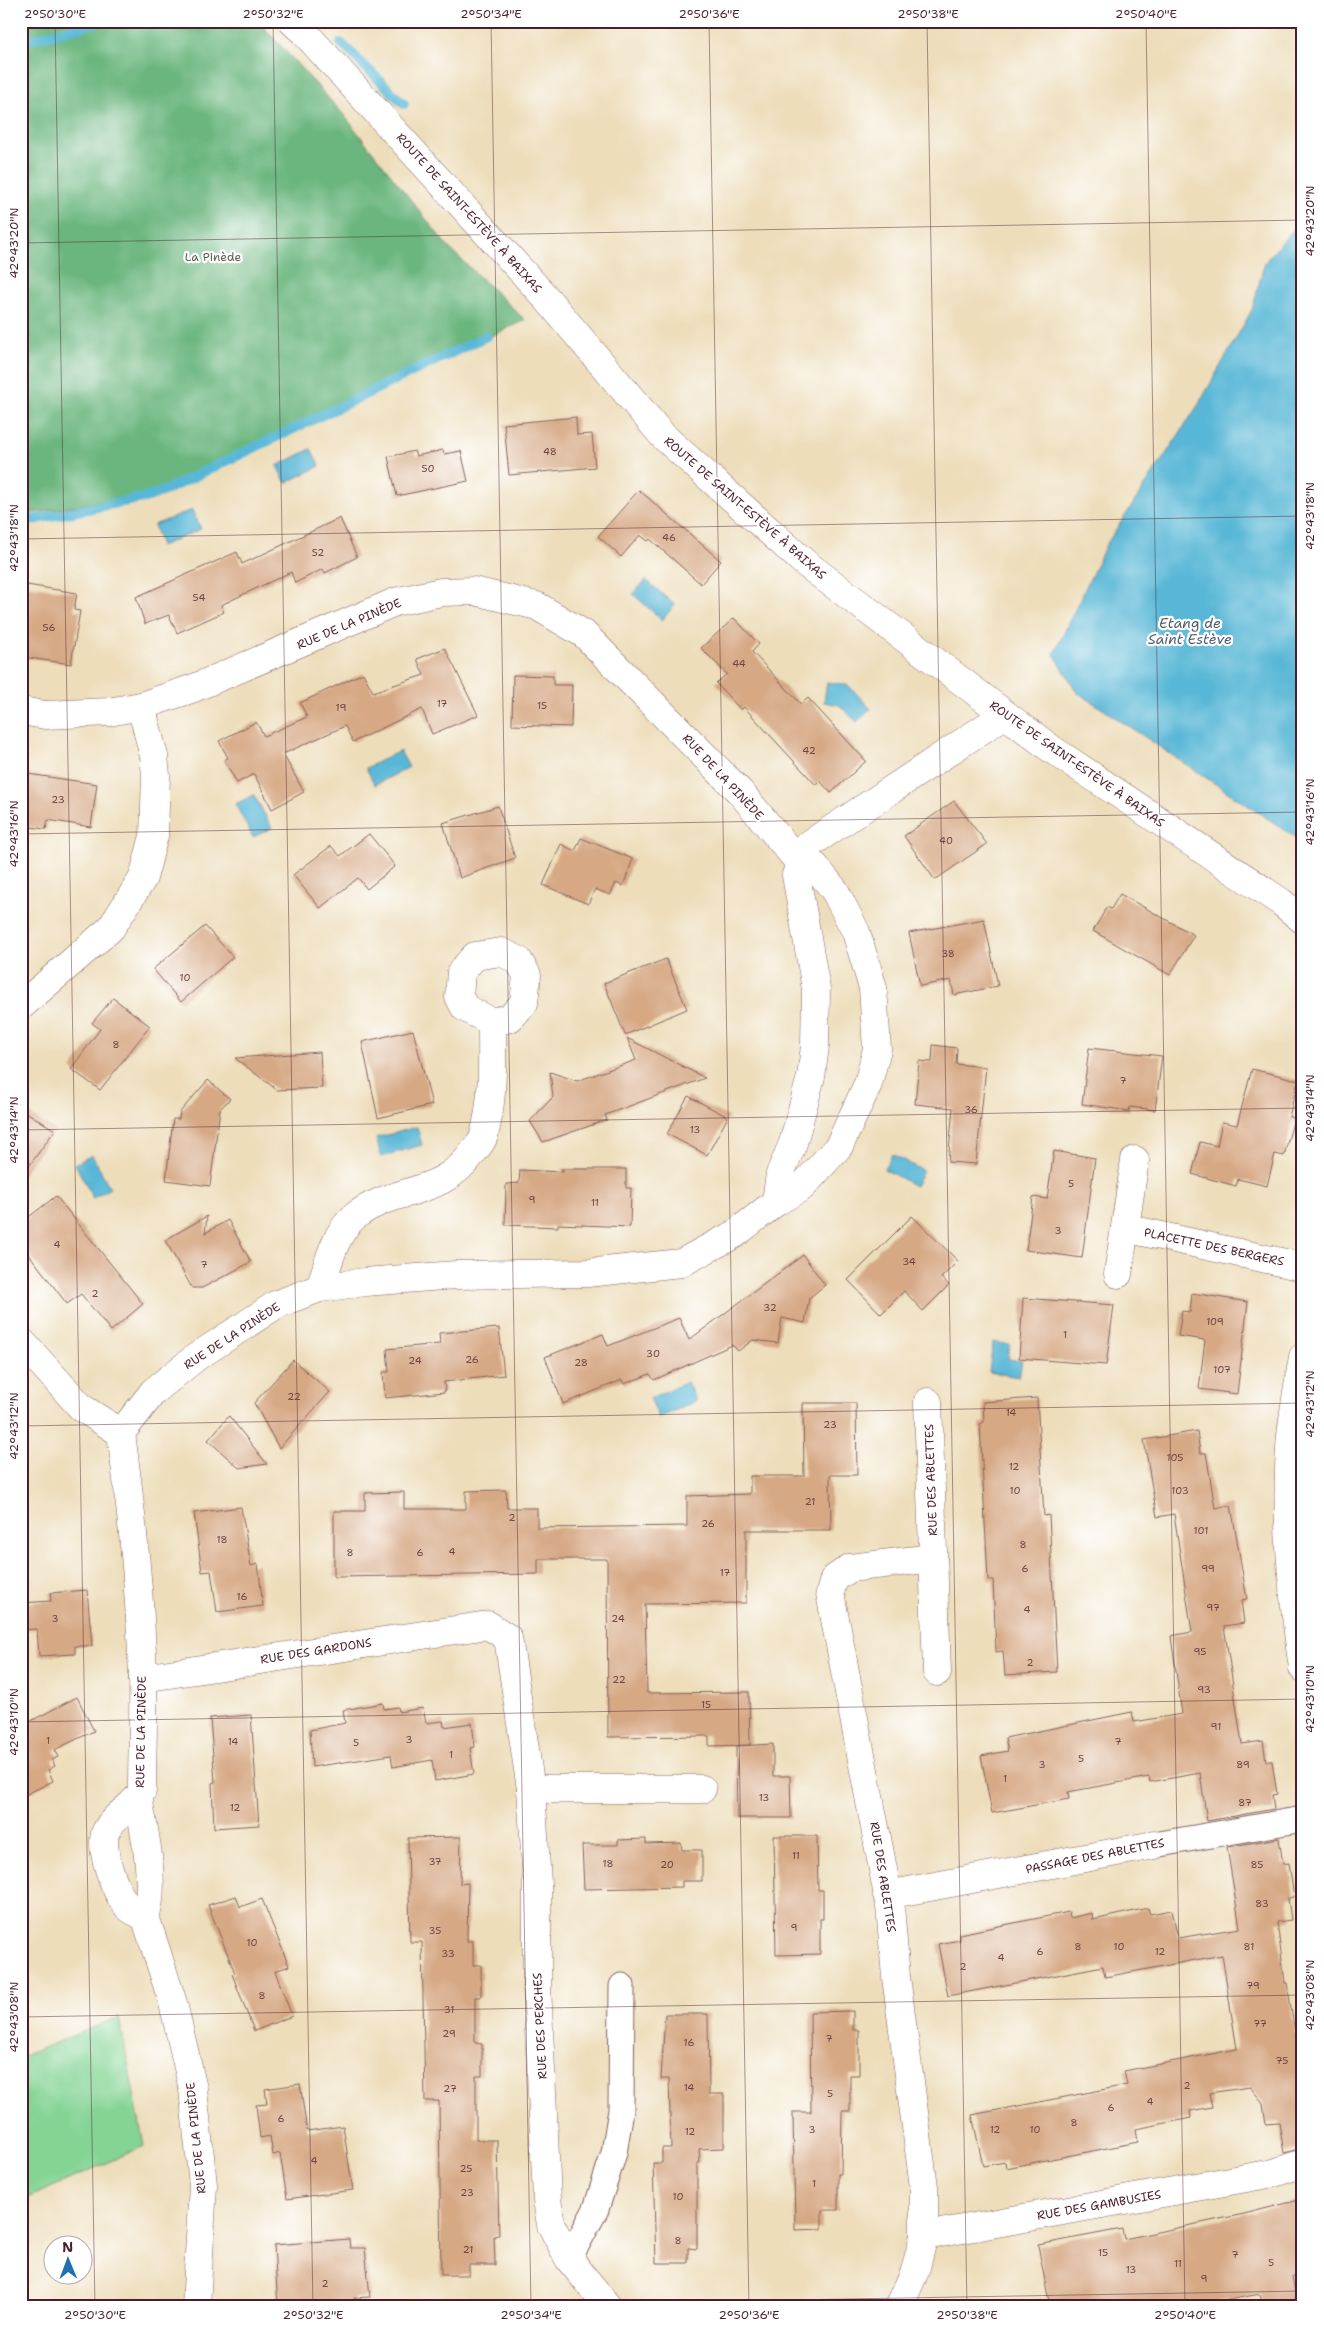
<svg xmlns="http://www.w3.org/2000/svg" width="1324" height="2328" font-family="'Shantell Sans',sans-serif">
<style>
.green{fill:#84d494;stroke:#677a60}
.forest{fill:#6bb67e;stroke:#5a6a54}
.water{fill:#58b7d6;stroke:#516b80}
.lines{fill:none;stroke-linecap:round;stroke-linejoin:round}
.stream{stroke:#58b7d6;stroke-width:10}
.building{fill:#d6a884}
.pedestrian-casing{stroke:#83625d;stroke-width:27}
.minor-casing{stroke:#83625d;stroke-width:29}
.tertiary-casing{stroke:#83625d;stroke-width:29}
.pedestrian{stroke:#fff;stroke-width:25}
.minor{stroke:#fff;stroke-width:28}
.tertiary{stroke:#fff;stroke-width:28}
.ticks{fill:none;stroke:#4a1f2b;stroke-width:1;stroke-opacity:0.45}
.labels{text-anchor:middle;stroke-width:4.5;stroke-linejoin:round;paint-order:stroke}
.number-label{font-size:10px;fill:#6d4141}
.street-label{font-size:12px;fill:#4a1f2b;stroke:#fff}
.park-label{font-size:12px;fill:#5e5e50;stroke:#fff}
.water-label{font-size:14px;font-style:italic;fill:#505c6f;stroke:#fff}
.neatline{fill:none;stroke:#4a1f2b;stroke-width:2}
.ticks-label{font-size:12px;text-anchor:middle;fill:#4a1f2b}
</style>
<rect width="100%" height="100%" fill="#fff"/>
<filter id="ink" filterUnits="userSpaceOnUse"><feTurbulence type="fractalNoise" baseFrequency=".02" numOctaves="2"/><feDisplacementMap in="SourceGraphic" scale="10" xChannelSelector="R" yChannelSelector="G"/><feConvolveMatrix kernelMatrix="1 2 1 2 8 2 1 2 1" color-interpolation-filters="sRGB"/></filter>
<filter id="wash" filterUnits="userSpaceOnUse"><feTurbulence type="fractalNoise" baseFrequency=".0096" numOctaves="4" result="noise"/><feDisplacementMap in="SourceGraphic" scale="20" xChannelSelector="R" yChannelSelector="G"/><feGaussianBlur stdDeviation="1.12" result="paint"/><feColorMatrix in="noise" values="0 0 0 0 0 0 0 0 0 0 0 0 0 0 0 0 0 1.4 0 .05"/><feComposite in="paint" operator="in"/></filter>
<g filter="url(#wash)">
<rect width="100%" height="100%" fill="#edddba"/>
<path class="green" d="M119,2017L144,2146L21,2201V2057Z"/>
<path class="forest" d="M21,21H258L343,114L448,247L525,320L164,491L21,515Z"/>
<g class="water">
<path d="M1303,218V842L1077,692L1054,654L1106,545L1199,404L1252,310L1265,262Z"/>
<path d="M311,449L320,466L286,483L277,466Z"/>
<path d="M192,510L201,529L161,546L154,525Z"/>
<path d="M646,580L675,605L662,620L633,594Z"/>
<path d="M827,682L848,685L871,709L857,722L839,705L824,702Z"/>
<path d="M400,751L409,767L375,785L366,768Z"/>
<path d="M254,795L272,828L253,837L235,804Z"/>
<path d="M417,1127L422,1145L381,1157L376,1138Z"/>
<path d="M892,1154L923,1171L915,1186L884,1169Z"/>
<path d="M92,1155L110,1188L93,1198L75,1164Z"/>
<path d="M993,1342L1010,1345L1008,1359L1022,1361L1019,1377L989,1372Z"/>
<path d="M687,1382L696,1401L659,1418L650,1398Z"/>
</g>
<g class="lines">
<g class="stream">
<path d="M21,42L103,21"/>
<path d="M341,43L404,104"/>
<path d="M21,522L148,497L164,491L487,336"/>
</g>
</g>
<g id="blocks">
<g class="building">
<path d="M576,417L577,435L592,434L595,467L509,475L504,424Z"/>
<path d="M443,450L444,454L461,451L468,481L397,496L388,457L414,451L416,456Z"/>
<path d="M639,490L721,561L701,584L650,539L648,541L640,535L621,557L598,536Z"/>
<path d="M340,518L357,557L325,573L323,569L295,583L291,572L221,605L224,612L177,633L169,615L145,624L136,597L237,552L242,564Z"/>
<path d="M27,585L77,593L74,610L80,611L71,664L21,657V618Z"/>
<path d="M734,618L759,644L752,652L801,704L808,698L866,761L831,793L820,781L816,785L744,707L741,710L716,683L727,674L701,648Z"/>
<path d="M445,648L478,715L432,734L422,709L353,742L345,726L283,754L304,792L272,809L254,774L237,783L224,760L228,758L219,741L256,722L264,736L307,717L300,703L363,673L373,692L424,675L417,659Z"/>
<path d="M513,675L553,676V685H572L571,727L512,725Z"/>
<path d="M21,773L97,784L91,827L48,820L46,829L21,826Z"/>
<path d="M954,801L987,844L935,880L904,836Z"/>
<path d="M498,806L515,858L460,878L443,823Z"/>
<path d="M369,834L395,866L367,889L358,878L320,908L293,875L331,846L340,856Z"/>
<path d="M581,838L633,859L623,886L616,883L610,895L595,889L588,904L543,885L561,844L575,851Z"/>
<path d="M1120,894L1194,935L1170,975L1093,931L1107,907L1111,909Z"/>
<path d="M984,919L998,986L954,995L951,980L920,986L909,933Z"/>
<path d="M205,926L233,957L181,1002L153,969Z"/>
<path d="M666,959L687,1009L625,1035L604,983Z"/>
<path d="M113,998L150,1026L100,1090L71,1069L100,1029L92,1023Z"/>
<path d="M413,1030L432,1105L378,1118L362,1042Z"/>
<path d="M627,1038L705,1078L605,1115L607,1120L543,1142L530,1121L553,1097L550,1072L577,1081L636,1060Z"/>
<path d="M933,1045L957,1048L956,1064L986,1067L976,1164L948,1162L953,1108L915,1104L919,1061L932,1062Z"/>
<path d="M1089,1048L1162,1056L1155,1110L1130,1107L1129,1111L1082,1104Z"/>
<path d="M320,1052L322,1088L277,1090L235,1058Z"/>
<path d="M1252,1069L1298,1080L1289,1117L1294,1118L1284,1156L1275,1154L1267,1186L1238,1179L1236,1186L1192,1174L1200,1142L1217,1146L1222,1122L1237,1125Z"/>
<path d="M208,1080L230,1099L220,1109L210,1186L166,1180L173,1119H179L180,1112Z"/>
<path d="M688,1096L728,1117L707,1155L667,1134Z"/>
<path d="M21,1109L55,1130L21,1177Z"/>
<path d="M1054,1151L1095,1158L1082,1258L1026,1250L1033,1197L1047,1199Z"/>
<path d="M561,1169H626V1188H631L630,1227L558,1224V1227L505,1225L506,1184L519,1183L520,1170L563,1172Z"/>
<path d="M56,1196L143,1304L111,1331L81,1294L67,1304L21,1244V1223Z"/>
<path d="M207,1216L205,1233L228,1220L251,1262L202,1288H192L165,1240Z"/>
<path d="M912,1216L958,1261L941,1278L949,1285L923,1311L904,1291L881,1314L848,1280Z"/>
<path d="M803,1255L825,1285L809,1298L805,1323L782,1318L778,1343L753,1340L738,1351L732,1345L654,1380L650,1374L624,1384L622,1380L563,1404L545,1357L603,1334L608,1346L679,1318L689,1340Z"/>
<path d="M1192,1293L1248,1302L1237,1394L1199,1389L1205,1340L1178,1336L1182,1311L1190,1312Z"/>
<path d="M1023,1298L1114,1305L1106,1365L1019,1358Z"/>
<path d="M499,1328L504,1375L444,1382L445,1392L385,1398L383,1372H389L387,1349L440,1344L439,1333Z"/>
<path d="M293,1360L330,1392L279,1448L254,1403Z"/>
<path d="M1037,1398L1044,1516L1049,1515L1057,1672L1005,1675L1003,1651L996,1652L993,1580H988L980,1424L984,1422L983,1402Z"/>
<path d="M803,1403H856L857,1475H830L831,1530H746V1603L645,1604L647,1693L749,1692L750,1745L709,1746V1736L608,1737L607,1559H538V1574L334,1577V1511H365V1493L404,1492V1509H466V1491L506,1490L507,1508H537V1528L687,1526V1496L750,1494V1476H804Z"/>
<path d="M229,1416L267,1464L239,1468L208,1440Z"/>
<path d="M1197,1431L1200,1453H1206L1215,1508L1231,1505L1247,1599L1241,1600L1244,1623L1224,1626L1242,1744L1263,1741L1266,1761H1272L1277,1794L1272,1795L1274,1809L1207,1821L1200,1773L1150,1782L1149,1777L1068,1792L1069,1799L992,1813L981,1756L1008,1751L1005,1738L1132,1712L1134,1722L1182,1714L1171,1636L1192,1632L1174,1514L1157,1517L1144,1440Z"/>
<path d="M241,1507L251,1566L258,1564L263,1606L217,1612L211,1571L202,1572L194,1513Z"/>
<path d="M87,1590L92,1646H75V1654L39,1656L37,1629L21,1630V1603L51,1601L50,1593Z"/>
<path d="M77,1697L94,1731L54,1750L58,1757L52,1760L55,1766L48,1770L53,1781L21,1797V1716L25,1724Z"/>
<path d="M383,1703L384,1709L398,1707L399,1712L423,1708L426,1723L443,1721L444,1727L472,1723L475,1747L470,1748L474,1774L435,1781L432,1760L393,1767L391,1755L312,1767L310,1730L345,1723L343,1710Z"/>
<path d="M251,1715L259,1825L214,1828L212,1783L215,1782L210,1718Z"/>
<path d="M773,1744V1776H790L791,1818H737L736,1746Z"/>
<path d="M774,1836H817L818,1890H823V1919H820V1954L776,1955Z"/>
<path d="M461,1837L460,1884L468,1883L467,1941H473V1965H481V1997H475V2043L482,2044V2076H476V2140H497L499,2235L494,2236L495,2265H469V2275H441L439,2101H425L422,1942H410L408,1838Z"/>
<path d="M1279,1838L1283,1864L1289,1863L1294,1897L1288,1898L1291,1920L1277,1922L1285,1983H1287L1296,2039L1303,2038V2148L1284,2153L1279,2123L1266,2124L1263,2103L1250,2087L1209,2093L1212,2107L1190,2111L1191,2118L1136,2129L1138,2142L1006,2168L1005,2162L983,2166L972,2115L1127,2085L1124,2071L1237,2049L1222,1955L1105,1977L1103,1966L948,1996L938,1944L960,1940L959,1934L1069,1912L1070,1918L1092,1913L1093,1920L1148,1908L1150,1914L1172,1910L1178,1938L1240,1928L1227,1847Z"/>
<path d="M646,1839V1844L681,1843L682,1850H702V1881H682V1887L584,1889L582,1845H618V1840Z"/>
<path d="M236,1896L240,1907L262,1899L289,1966L275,1971L292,2016L254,2031L232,1974L235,1973L208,1905Z"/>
<path d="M853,2011V2030H859V2075H850V2111H842L841,2174H838V2210H822V2229L795,2230L793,2112H811L810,2012Z"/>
<path d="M665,2014H708L709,2094H724V2148L699,2149L700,2163H697V2249L688,2248V2263H656L653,2163H662V2148H671L669,2079H661Z"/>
<path d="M300,2084L307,2131L343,2126L353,2190L287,2199L280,2153L273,2155L270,2136L260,2138L256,2105L267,2104L265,2089Z"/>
<path d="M1303,2199V2275L1292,2277L1297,2304L1283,2307H1263L1260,2294L1191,2307H1050L1038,2245L1122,2229L1124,2239L1244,2214Z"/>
<path d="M349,2239L350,2248H365L370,2297L354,2298V2307H278L274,2245Z"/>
</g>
</g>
</g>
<g filter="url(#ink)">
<use href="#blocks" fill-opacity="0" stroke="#83625d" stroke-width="1"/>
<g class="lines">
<g class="pedestrian-casing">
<g id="pedestrian">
<path d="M1154,1845L1303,1819"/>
<path d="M569,2259L596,2209L614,2153L621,2110L622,1986"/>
</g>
</g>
<g class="minor-casing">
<g id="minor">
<path d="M21,711L45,715L109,712L141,706L194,688L395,602L441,592L474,591L537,606L584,634L740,792L793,855L815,866L835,891L856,932L873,988L877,1049L868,1084L839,1146L802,1187L776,1202L735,1234L681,1263L587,1273L456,1275L365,1282L320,1288L277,1304L195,1358L153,1392L121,1433C132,1513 140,1594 143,1676C144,1714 142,1752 142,1791C134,1807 114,1814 106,1831C98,1848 116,1894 128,1907C132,1911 140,1914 145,1916"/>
<path d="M793,855L1004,715"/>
<path d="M21,1006L111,928L143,878L154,836L156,775L154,756L141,706"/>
<path d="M776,1202L780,1174L793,1143L811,1077L815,1046L816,989L796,875L801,861"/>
<path d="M1125,1228L1303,1267"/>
<path d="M1118,1274L1135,1160"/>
<path d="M320,1288C328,1265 334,1234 354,1217C391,1186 441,1199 474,1151C478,1146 483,1141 484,1135C494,1099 492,1059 492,1022L510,1018L524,1003L527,975L518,960L501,952L475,956L461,972L459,997L465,1008L492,1022"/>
<path d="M21,1341L82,1408L121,1433"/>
<path d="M1303,1357C1298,1387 1292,1417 1290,1448C1285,1522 1292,1595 1303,1668"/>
<path d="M928,1402L937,1672"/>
<path d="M143,1678L488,1625L508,1638L531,1789L537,1883V1986L547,2199L551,2225L569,2259L608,2307"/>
<path d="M531,1789H702"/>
<path d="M138,1798C144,1828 157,1889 145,1916L173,2003L193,2089L203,2185L196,2307"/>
<path d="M887,1895L1154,1845"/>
<path d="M924,2236L1274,2173L1303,2163"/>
<path d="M899,2307L915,2271L924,2236V2187L896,1977L890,1906L830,1593L834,1579L850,1568L933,1558"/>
</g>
</g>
<g class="tertiary-casing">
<path id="tertiary" d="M292,21L304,32L547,299L663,436L805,563L1050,748L1281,902L1303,920"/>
</g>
<use href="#pedestrian" class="pedestrian"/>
<use href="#minor" class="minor"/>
<use href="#tertiary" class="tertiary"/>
</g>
</g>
<path class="ticks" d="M55,21L95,2307M273,21L313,2307M491,21L531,2307M709,21L749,2307M927,21L967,2307M1146,21L1185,2307M21,243L1303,220M21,539L1303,516M21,834L1303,812M21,1130L1303,1108M21,1426L1303,1403M21,1722L1303,1699M21,2017L1303,1995M388,2307L1303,2291"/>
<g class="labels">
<g class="number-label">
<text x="550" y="455">48</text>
<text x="428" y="472">50</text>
<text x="669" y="541">46</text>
<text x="318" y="556">52</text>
<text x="199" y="601">54</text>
<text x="49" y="631">56</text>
<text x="739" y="667">44</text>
<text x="442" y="707">17</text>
<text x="542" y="709">15</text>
<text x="341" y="711">19</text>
<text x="809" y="754">42</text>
<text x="58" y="803">23</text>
<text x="946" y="844">40</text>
<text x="948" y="957">38</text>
<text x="185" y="981">10</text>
<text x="116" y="1048">8</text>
<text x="1123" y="1084">7</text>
<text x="971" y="1113">36</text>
<text x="695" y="1133">13</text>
<text x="1071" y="1187">5</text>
<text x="532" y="1203">9</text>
<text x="595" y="1206">11</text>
<text x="1058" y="1234">3</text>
<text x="57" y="1248">4</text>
<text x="909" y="1265">34</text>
<text x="204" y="1268">7</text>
<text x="95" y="1297">2</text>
<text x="770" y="1311">32</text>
<text x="1215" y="1325">109</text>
<text x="1065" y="1338">1</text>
<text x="653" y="1357">30</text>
<text x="472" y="1363">26</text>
<text x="415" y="1364">24</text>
<text x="581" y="1366">28</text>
<text x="1222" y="1373">107</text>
<text x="294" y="1400">22</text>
<text x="1011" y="1416">14</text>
<text x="830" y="1428">23</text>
<text x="1175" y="1461">105</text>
<text x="1014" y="1470">12</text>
<text x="1015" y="1494">10</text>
<text x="1180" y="1494">103</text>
<text x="810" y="1505">21</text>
<text x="512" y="1521">2</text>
<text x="708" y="1527">26</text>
<text x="1201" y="1534">101</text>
<text x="222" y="1543">18</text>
<text x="1023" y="1548">8</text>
<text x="452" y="1555">4</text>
<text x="350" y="1556">8</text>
<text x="420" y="1556">6</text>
<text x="1025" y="1572">6</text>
<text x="1208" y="1572">99</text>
<text x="725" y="1576">17</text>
<text x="242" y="1600">16</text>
<text x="1213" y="1611">97</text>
<text x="1027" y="1613">4</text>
<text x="55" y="1622">3</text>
<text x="618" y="1622">24</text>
<text x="1200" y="1655">95</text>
<text x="1030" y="1666">2</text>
<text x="619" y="1683">22</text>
<text x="1204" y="1693">93</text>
<text x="706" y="1708">15</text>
<text x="1216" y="1730">91</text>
<text x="409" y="1743">3</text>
<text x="48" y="1744">1</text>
<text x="233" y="1745">14</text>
<text x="1118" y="1745">7</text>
<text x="356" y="1746">5</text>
<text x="451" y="1758">1</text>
<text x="1081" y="1762">5</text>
<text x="1042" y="1768">3</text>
<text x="1243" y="1768">89</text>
<text x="1005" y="1782">1</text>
<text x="764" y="1801">13</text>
<text x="1245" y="1806">87</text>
<text x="235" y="1811">12</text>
<text x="796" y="1859">11</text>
<text x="435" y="1865">37</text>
<text x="608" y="1867">18</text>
<text x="667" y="1868">20</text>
<text x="1257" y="1868">85</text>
<text x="1262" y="1907">83</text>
<text x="794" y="1931">9</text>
<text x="435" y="1934">35</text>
<text x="252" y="1946">10</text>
<text x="1078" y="1950">8</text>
<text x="1119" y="1950">10</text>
<text x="1249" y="1950">81</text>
<text x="1040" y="1955">6</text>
<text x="1160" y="1955">12</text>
<text x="448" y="1957">33</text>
<text x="1001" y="1961">4</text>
<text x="963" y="1970">2</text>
<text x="1253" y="1989">79</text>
<text x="262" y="1999">8</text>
<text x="449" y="2013">31</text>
<text x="1260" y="2027">77</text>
<text x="449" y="2037">29</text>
<text x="829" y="2042">7</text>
<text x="689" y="2046">16</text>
<text x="1282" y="2064">75</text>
<text x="1187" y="2089">2</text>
<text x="689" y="2091">14</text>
<text x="450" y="2092">27</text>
<text x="830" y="2097">5</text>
<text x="1150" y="2105">4</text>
<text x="1111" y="2111">6</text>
<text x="281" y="2122">6</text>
<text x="1074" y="2126">8</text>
<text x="812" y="2133">3</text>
<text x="995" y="2133">12</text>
<text x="1035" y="2133">10</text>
<text x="690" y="2135">12</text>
<text x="314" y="2164">4</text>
<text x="466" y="2172">25</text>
<text x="814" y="2187">1</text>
<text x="467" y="2196">23</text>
<text x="678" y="2200">10</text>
<text x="678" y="2244">8</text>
<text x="468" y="2253">21</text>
<text x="1103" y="2256">15</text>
<text x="1235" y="2258">7</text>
<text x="1271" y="2266">5</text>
<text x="1178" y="2267">11</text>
<text x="1131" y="2273">13</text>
<text x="1204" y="2282">9</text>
<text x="325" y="2287">2</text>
</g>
<g class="street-label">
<text transform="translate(469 213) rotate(48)" y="4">ROUTE DE SAINT-ESTÈVE À BAIXAS</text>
<text transform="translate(745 508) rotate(41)" y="4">ROUTE DE SAINT-ESTÈVE À BAIXAS</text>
<text transform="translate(349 624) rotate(-23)" y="4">RUE DE LA PINÈDE</text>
<text transform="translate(1077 764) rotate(35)" y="4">ROUTE DE SAINT-ESTÈVE À BAIXAS</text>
<text transform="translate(723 777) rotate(47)" y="4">RUE DE LA PINÈDE</text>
<text transform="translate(1214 1247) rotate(12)" y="4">PLACETTE DES BERGERS</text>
<text transform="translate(232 1336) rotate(-33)" y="4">RUE DE LA PINÈDE</text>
<text transform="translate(931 1480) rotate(-92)" y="4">RUE DES ABLETTES</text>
<text transform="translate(316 1651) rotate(-9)" y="4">RUE DES GARDONS</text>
<text transform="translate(141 1732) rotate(-89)" y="4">RUE DE LA PINÈDE</text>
<text transform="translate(1095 1856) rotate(-11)" y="4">PASSAGE DES ABLETTES</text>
<text transform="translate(883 1877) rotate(81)" y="4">RUE DES ABLETTES</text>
<text transform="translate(540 2026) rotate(-93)" y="4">RUE DES PERCHES</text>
<text transform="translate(196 2138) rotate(-96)" y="4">RUE DE LA PINÈDE</text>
<text transform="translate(1099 2205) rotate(-10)" y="4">RUE DES GAMBUSIES</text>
</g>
<g class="park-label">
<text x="213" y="261">La Pinède</text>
</g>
<g class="water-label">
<text x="1190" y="628">Etang de<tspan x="1190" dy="16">Saint Estève</tspan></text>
</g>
</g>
<rect width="1324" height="2328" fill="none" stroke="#fff" stroke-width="55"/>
<g transform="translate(68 2260) rotate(359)"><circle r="24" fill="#ffffff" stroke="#b7a5aa"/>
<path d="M0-4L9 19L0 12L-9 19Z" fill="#1f6fb2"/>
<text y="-8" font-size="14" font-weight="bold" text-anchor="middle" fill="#4a1f2b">N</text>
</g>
<rect x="28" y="28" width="1268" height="2272" class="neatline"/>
<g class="ticks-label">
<text x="55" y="18">2°50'30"E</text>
<text x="273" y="18">2°50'32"E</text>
<text x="491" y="18">2°50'34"E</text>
<text x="709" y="18">2°50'36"E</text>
<text x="928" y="18">2°50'38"E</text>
<text x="1146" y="18">2°50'40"E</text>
<text transform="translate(1310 221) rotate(-90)" y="4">42°43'20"N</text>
<text transform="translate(14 243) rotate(-90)" y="4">42°43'20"N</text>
<text transform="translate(1310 516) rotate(-90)" y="4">42°43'18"N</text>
<text transform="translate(14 538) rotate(-90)" y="4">42°43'18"N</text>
<text transform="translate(1310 812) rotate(-90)" y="4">42°43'16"N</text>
<text transform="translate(14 834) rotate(-90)" y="4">42°43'16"N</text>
<text transform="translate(1310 1108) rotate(-90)" y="4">42°43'14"N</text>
<text transform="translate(14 1130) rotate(-90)" y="4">42°43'14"N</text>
<text transform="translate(1310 1404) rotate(-90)" y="4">42°43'12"N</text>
<text transform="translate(14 1426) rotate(-90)" y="4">42°43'12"N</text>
<text transform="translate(1310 1699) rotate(-90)" y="4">42°43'10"N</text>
<text transform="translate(14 1722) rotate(-90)" y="4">42°43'10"N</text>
<text transform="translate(1310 1995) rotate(-90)" y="4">42°43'08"N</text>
<text transform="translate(14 2017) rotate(-90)" y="4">42°43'08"N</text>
<text x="95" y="2319">2°50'30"E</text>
<text x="313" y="2319">2°50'32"E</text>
<text x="531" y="2319">2°50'34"E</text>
<text x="749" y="2319">2°50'36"E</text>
<text x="967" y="2319">2°50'38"E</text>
<text x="1185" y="2319">2°50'40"E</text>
</g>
</svg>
